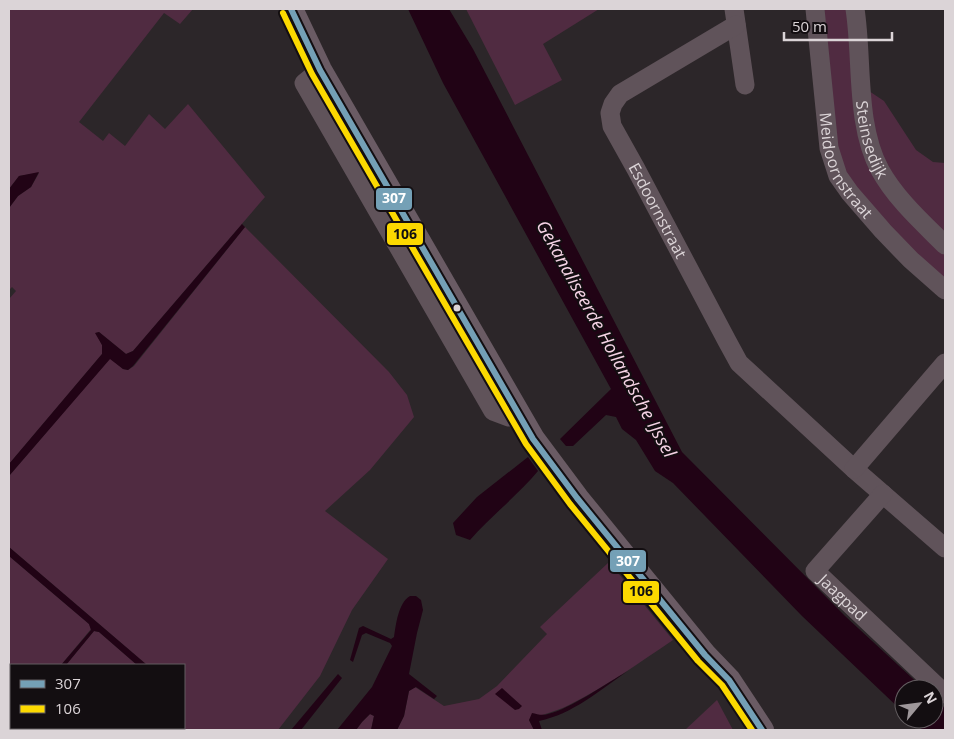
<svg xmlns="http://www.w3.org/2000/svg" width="954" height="739" font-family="'Open Sans',sans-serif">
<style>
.green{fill:#502b41}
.water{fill:#210315}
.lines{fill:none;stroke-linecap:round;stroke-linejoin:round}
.minor{stroke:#60535a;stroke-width:19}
.major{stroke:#6a5b64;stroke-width:24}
.bus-1-casing{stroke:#130e11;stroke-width:10}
.bus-2-casing{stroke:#130e11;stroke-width:10}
.bus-1{stroke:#74a0b6;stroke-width:6}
.bus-2{stroke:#fcd900;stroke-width:6}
.bus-dot{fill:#dbd4d7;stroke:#130e11;stroke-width:2}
.labels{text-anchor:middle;stroke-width:4;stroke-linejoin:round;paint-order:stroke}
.street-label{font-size:16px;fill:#dbd4d7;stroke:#130e11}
.water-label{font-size:18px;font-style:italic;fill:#f5d3e5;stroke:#130e11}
.line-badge{stroke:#130e11;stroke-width:2}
.badge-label{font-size:14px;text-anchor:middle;font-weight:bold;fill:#fff}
.pale-badge-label{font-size:14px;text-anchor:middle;font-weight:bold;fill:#111}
</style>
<rect width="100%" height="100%" fill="#2c2629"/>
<g class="green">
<path d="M9,9H193L180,24L164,13L79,122L103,141L109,133L125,146L149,114L165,129L188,104L265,197L133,351L126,354L99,332L96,333L102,345V354L9,464V299L16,291L12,287L9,290V208L18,196L31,187L39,173L19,176L9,189Z"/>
<path d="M466,9H599L543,44L562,80L515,105Z"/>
<path d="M824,9H851L865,141L945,250V285L848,180L837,145Z"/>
<path d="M866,89L884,101L916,150L933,162L945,163V239L909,202L879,155Z"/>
<path d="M245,227L389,372L407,395L414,417L370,470L325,511L388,559L352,610L320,676L278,730H14L16,728H184V665H147L9,547V476L110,358L123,369L128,370L134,366Z"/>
<path d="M9,556L89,624L91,629L61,665H11V724L9,727Z"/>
<path d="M609,562L673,640C639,663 605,687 569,705C555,712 542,714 529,720L534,730H397L404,716L409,691L415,687L444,706L479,699L497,686L547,634L540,627Z"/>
<path d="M94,631L99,632L137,665H66Z"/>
<path d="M717,700L733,730H685Z"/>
<path d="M370,714L374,716L371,730H356L362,722Z"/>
</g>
<g class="water">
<path d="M408,9H449L473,49L682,452L845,616L924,689H904V713L802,616L673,483L655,471L636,440L622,429L616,417L606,415L573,446H566L560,439L611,389L443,83Z"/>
<path d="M39,172L31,187L18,196L9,208V189L19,176Z"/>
<path d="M242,224L245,227L133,366L128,370L123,369L110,359L9,476V464L102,354V345L95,333L99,332L126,354L133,351Z"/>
<path d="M528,457L538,471C517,496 492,515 470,540L456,535L453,523L477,497Z"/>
<path d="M9,547L147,665H137L99,632L94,631L66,665H61L91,630L89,624L9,556Z"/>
<path d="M410,596H416L421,600L423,610L417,633L409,674L437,696L434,699L416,687L409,691L404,716L397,730H371L374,716L370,714L362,722L356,730H337L372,687L392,646L390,643L366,633L362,635L353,662L350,660L359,628L363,626L391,639L394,637C396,625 398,603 410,596Z"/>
<path d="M628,671C600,690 573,714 539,721L542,730H534L529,720L532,713C537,714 542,716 548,714C570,709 607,683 628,671Z"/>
<path d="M338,674L342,678L301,730H291Z"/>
<path d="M502,688L522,706L519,709L515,710L495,694Z"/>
<path d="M934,698L945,708V730H923L911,719H934Z"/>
</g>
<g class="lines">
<g class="minor">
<path d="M734,9L745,85"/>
<path id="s1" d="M815,9L829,148L838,176L850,193L883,231L911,260L945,290"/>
<path id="s2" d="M855,9C863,60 855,124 880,170C896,199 923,223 945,245"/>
<path id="s3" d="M736,25L620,94L613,104L610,113L612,126L636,169L727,341L739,363L854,469L945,548"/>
<path d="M320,70L304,83L493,411L509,417L516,412"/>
<path d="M854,469L945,363"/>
<path id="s4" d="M883,494L815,571L945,694"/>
</g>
<path class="major" d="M291,9L320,70L533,439L577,498L705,655L729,680L762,730"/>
<g class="bus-1-casing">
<path id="bus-1" d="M291,9L320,70L533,439L577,498L705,655L729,680L762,730"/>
</g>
<g class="bus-2-casing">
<path id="bus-2" d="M283,13L312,74L526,444L570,504L698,661L722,685L752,730"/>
</g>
<use href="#bus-1" class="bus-1"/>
<use href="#bus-2" class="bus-2"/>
</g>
<circle class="bus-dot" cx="457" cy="308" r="4.5"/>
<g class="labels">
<g class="street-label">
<text dy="6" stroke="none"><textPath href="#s2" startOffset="132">Steinsedijk</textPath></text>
<text dy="6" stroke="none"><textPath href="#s1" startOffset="162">Meidoornstraat</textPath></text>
<text dy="6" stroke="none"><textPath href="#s3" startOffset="266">Esdoornstraat</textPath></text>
<text dy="6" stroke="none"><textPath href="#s4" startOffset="141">Jaagpad</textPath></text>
</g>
<g class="water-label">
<text transform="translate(606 339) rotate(61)" y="6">Gekanaliseerde Hollandsche IJssel</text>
</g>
</g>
<g class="line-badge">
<rect x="375" y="187" width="38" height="24" rx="5" fill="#74a0b6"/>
<rect x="386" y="222" width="38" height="24" rx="5" fill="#fcd900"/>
<rect x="609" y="549" width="38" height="24" rx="5" fill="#74a0b6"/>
<rect x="622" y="580" width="38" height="24" rx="5" fill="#fcd900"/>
</g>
<g class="badge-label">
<text x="394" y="203">307</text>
<text x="628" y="566">307</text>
</g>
<g class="pale-badge-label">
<text x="405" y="239">106</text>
<text x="641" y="596">106</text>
</g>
<rect width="954" height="739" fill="none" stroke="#dbd4d7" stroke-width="20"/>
<rect x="10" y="664" width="175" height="65" fill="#130e11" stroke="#635d60"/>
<rect x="20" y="680" width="25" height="8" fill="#74a0b6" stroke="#635d60"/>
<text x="55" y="689" font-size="15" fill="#dbd4d7">307</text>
<rect x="20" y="705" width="25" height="8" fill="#fcd900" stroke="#635d60"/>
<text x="55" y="714" font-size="15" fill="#dbd4d7">106</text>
<g transform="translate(919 704) rotate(61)"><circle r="24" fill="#130e11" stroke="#635d60"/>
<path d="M0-4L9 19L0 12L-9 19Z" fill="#9e979a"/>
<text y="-8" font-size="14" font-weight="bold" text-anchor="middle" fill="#dbd4d7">N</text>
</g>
<path d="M784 32v8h108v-8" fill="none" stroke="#dbd4d7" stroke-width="2.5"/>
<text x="792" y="32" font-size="15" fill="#dbd4d7" stroke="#130e11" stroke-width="4" paint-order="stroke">50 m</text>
</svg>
